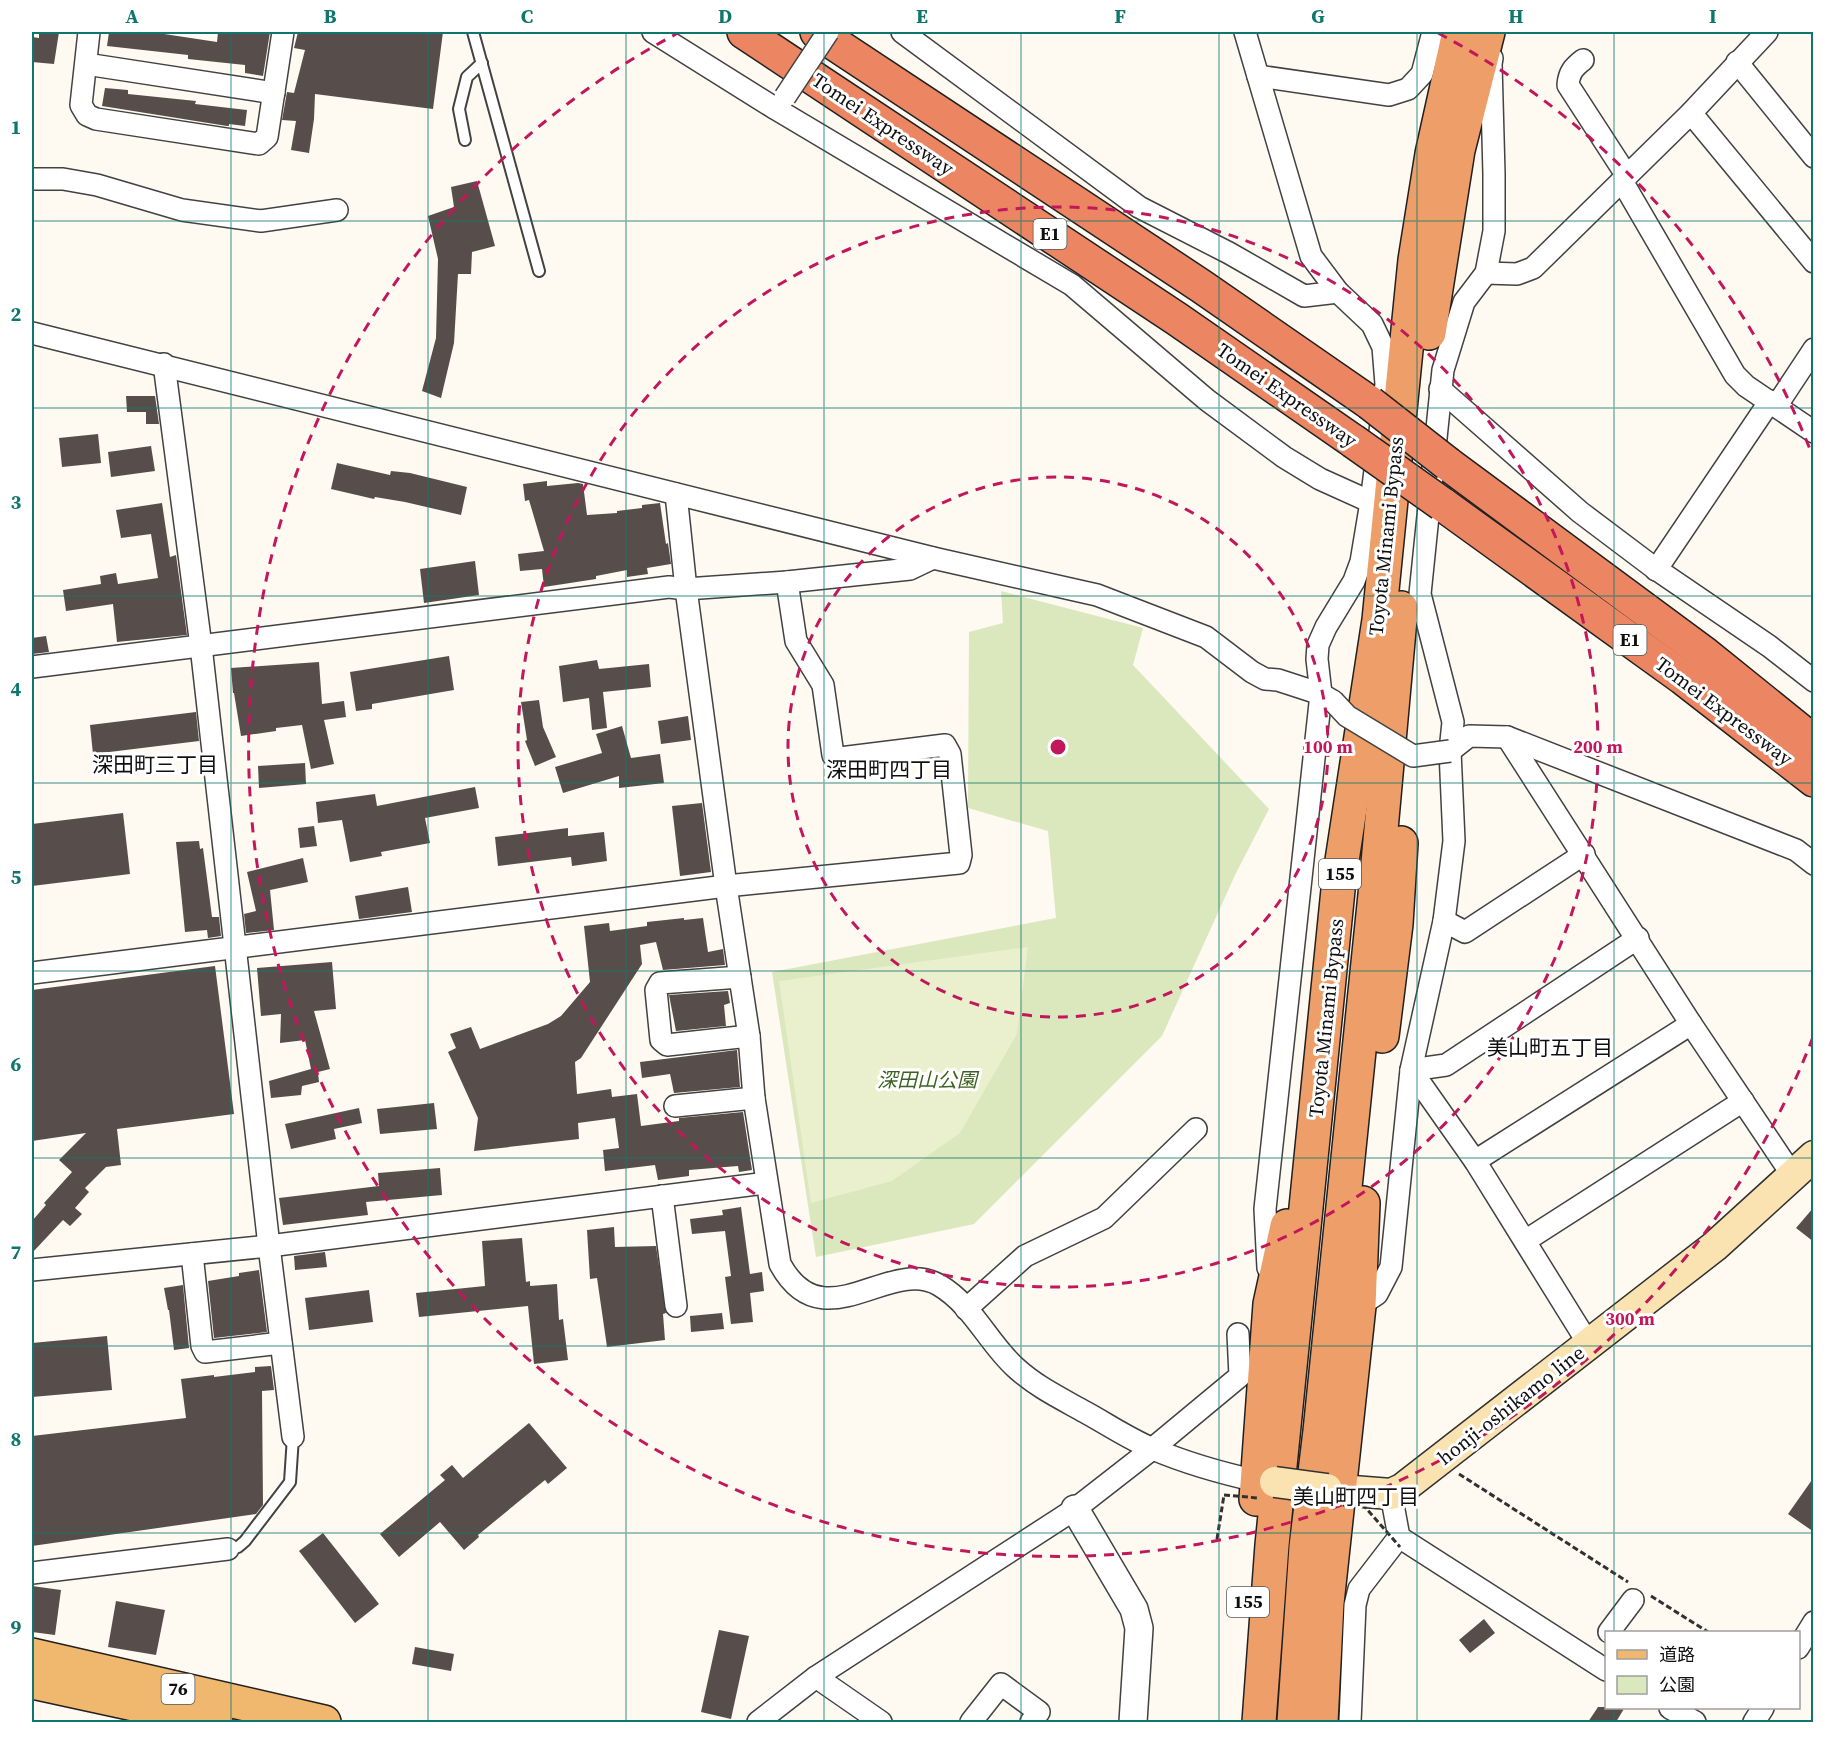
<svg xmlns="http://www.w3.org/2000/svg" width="1845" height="1754" font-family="'Source Serif 4','Noto Sans JP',serif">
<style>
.green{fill:#dbe7bc}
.pitch{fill:#eaefce}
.building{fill:#574e4c}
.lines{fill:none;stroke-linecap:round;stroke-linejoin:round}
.service-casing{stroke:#424242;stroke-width:14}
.minor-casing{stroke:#424242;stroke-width:24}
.tertiary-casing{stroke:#424242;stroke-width:30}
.secondary-casing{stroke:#313131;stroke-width:33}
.primary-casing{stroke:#202020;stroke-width:36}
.trunk-casing{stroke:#202020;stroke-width:36}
.motorway-casing{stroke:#202020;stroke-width:36}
.path{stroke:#313131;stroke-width:3;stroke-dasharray:6 3;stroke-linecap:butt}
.service{stroke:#fff;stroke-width:10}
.minor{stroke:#fff;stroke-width:21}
.tertiary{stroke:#fff;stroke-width:27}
.secondary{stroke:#fae3b0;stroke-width:30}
.primary{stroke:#f0b76f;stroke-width:33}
.trunk{stroke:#ee9e68;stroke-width:33}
.motorway{stroke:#eb8562;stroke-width:33}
.minor-bridge-casing{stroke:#424242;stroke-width:24;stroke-linecap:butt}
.secondary-bridge-casing{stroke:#313131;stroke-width:33;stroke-linecap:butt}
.motorway-bridge-casing{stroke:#202020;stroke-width:36;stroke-linecap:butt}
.path-bridge{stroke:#313131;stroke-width:3;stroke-dasharray:6 3;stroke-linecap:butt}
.minor-bridge{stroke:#fff;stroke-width:21}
.secondary-bridge{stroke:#fae3b0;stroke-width:30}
.motorway-bridge{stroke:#eb8562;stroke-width:33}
.grid{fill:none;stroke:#0f766e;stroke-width:1.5;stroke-opacity:0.55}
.ring{fill:none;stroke:#c2185b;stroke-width:3;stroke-dasharray:10 8}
.labels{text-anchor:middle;stroke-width:6;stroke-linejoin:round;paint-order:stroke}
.shield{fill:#fff;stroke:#575757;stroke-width:1.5}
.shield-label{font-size:18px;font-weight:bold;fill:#0f0f0f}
.street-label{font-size:20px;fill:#0f0f0f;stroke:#fff}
.park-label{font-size:20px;font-style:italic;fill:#3d6322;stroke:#fff}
.neighbourhood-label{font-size:21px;fill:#0f0f0f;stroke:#fff}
.centre{fill:#c2185b;stroke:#fff;stroke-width:3}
.ring-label{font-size:18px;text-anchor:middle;font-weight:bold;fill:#c2185b;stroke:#fff;stroke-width:6;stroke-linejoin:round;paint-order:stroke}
.neatline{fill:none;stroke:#0f766e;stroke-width:2}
.grid-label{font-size:20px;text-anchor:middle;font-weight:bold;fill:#0f766e}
</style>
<rect width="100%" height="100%" fill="#fef9f1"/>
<path class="green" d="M1001,591L1143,628L1133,665L1269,809L1236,873L1162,1036L974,1224L816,1257L772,972L1056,918L1048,831L968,808L969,632L1003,623Z"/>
<path class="pitch" d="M1028,947L1017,1034L960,1133L892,1181L811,1203L779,981Z"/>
<g class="building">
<path d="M39,32H59L54,64L32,62V37L39,38Z"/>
<path d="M109,32H151L217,42L218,32H270L263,76L245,73V65L188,59V55L107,46Z"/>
<path d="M298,32H443L433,109L315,94L314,119L309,153L291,150L296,121L282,120L287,92L294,93L305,50L294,48Z"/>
<path d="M105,88L128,90V94L196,101L195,104L247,110L245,126L229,124V126H227L102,106Z"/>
<path d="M477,181L495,246L472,252L471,274H458L454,343L441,398L422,391L436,338L438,259L428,216L454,207L451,187Z"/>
<path d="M126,396H155L159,424H146V412H127Z"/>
<path d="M98,434L101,463L62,467L59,438Z"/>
<path d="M151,446L155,471L111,477L108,452Z"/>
<path d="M337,463L390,475L391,471L410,473L467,487L461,515L405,502L375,497L374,499L331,489Z"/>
<path d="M547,481V486L578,483L583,484L587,515L617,513V511L642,508V505L660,503L666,544L668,543L671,564L647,568L648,574L627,577V570L596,576V579L544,587L542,569L520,571L518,554L544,551L529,500L525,501L523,484Z"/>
<path d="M162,503L170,557L176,555L187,635L117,642L113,604L66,611L63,590L101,584L100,576L116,573L118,584L158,578L151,534L121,538L116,510Z"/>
<path d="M475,561L479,595L424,603L420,569Z"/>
<path d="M46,636L49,652L32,654V638Z"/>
<path d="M449,656L454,690L372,704V709L356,711L350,672Z"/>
<path d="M597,660L599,669L649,664L651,687L603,692L607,728L592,730L589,698L563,702L559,666Z"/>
<path d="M319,662L322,704L344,701L346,717L324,720L334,764L311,769L302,725L276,728V731L241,736L234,693H233L231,668Z"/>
<path d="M539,700L543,727L556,757L535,766L525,741L527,740L521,702Z"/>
<path d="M196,712L199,741L93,754L90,725Z"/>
<path d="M688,716L691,740L661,744L658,721Z"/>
<path d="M622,726L631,758L660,754L664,783L619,788V776L563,793L555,767L602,753L596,734Z"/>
<path d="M305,763L306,784L259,788L258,766Z"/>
<path d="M475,787L479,808L425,818L430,843L381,852L382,856L350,862L342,820L318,823L316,802L375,794L377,806Z"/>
<path d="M702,803L711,872L680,876L672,806Z"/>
<path d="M123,813L130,874L32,886V824Z"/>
<path d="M314,826L317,846L300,848L298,828Z"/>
<path d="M568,828V836L604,832L607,861L572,866L571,857L498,866L495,837Z"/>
<path d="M199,841L200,849L203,848L212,917H219L221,936L208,938L207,930L185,932L176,842Z"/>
<path d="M303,858L308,882L270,890L274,930L246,933L244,914L256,911L247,872Z"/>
<path d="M408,887L412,912L359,919L355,896Z"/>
<path d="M684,918V920L703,918L708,952L723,949L725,965L663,970L656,942L640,945L642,964L581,1058L575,1062L577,1094L611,1089L612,1097L637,1094L641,1126L679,1121V1118L743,1112L752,1170L739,1172L738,1166L689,1170V1176L658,1180L655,1165L605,1171L603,1150L619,1148L615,1118L578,1123L579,1139L474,1151L478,1118L448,1052L456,1048L450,1034L471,1027L480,1049L548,1024L561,1016L590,982L584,926L609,923L610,931L647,926V922Z"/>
<path d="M332,962L336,1009L314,1011L330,1069L318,1072L319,1082L302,1086L301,1095L271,1098L269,1081L311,1069L305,1040L280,1043L281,1014L261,1016L257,968Z"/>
<path d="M215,966L234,1114L117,1129L121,1165L106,1167L85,1188L89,1192L75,1208L82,1214L70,1226L63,1220L32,1253V1221L46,1205L44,1203L72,1172L59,1160L86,1133L32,1141V990Z"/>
<path d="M728,991L730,1003L724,1005L726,1026L676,1031L669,995Z"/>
<path d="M737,1050L740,1087L674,1093L670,1074L642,1078L640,1062Z"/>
<path d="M434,1103L437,1129L380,1134L377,1109Z"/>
<path d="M359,1108L362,1123L334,1129L336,1139L291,1149L285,1124Z"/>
<path d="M440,1168L442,1195L366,1202L368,1215L283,1225L279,1198L379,1186L378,1173Z"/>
<path d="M741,1207L750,1274L762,1272L764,1291L750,1293L753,1322L731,1324L725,1277L731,1276L725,1231L692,1234L690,1219L723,1215L722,1210Z"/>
<path d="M1814,1207V1242L1796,1228Z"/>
<path d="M614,1227L615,1247L656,1246L666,1313L663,1314L665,1340L607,1347L597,1278L590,1279L587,1230Z"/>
<path d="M522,1238L526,1282L530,1281V1286L557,1284L559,1320L563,1319L568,1360L534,1364L528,1306L419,1317L416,1293L485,1286L482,1241Z"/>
<path d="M325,1252L327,1267L295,1270L294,1256Z"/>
<path d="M259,1270L267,1332L214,1338L208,1281L239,1276V1273Z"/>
<path d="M183,1285L189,1348L174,1350L169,1310H168L164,1288Z"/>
<path d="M369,1290L373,1322L309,1330L305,1298Z"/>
<path d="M722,1313L724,1329L691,1332L690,1316Z"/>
<path d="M107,1336L112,1390L32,1397V1343Z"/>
<path d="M271,1366L274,1390L262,1391L263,1505L256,1514L32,1546V1436L186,1418L181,1379L214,1375V1377L255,1372V1367Z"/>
<path d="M529,1423L567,1468L548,1484L545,1480L478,1535L479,1537L464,1550L440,1522L399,1557L380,1534L445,1480L440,1475L452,1465L463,1478Z"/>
<path d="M1814,1477V1532L1788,1514Z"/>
<path d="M323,1533L379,1604L355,1623L299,1551Z"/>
<path d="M32,1586L61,1590L55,1635L32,1632Z"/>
<path d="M116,1601L165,1610L156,1655L108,1647Z"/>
<path d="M1484,1619L1495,1633L1470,1653L1459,1640Z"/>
<path d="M719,1630L749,1636L731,1719L701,1712Z"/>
<path d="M415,1647L454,1654L451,1671L412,1664Z"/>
<path d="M1598,1707H1625L1616,1722H1588Z"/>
</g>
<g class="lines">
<g class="service-casing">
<g id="service">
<path d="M473,32L539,271"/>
<path d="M465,140L459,109L467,77L482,63"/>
<path d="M228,1549L238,1547L245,1541L290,1482L293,1437"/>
</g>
</g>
<g class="minor-casing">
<g id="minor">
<path d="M89,32L81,105L87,115L96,119L259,144L267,137L283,32"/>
<path d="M653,32L776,109L1072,285L1207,400L1284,457L1320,479L1371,502"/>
<path d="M902,32L1139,207L1229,253L1304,296L1338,292"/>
<path d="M1245,32L1311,256L1338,292L1372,324L1383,347L1386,384L1371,502L1361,562L1354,581L1326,627L1318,645L1317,659L1321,694L1265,1209L1268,1268"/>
<path d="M1583,60C1574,67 1569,72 1568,85L1627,176"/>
<path d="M1737,62L1814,157"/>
<path d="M86,64L274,93"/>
<path d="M1258,76L1389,95L1408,89L1422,74L1433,32"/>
<path d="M1691,113L1814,262"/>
<path d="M32,179H63L97,185L182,210L261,221L337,210"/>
<path d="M1622,181L1735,375L1746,386L1814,432"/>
<path d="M1486,273L1517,274L1533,268L1691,113L1767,32"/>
<path d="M32,333L933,558L1097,595L1206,637L1252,672L1265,679L1278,680L1321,694L1333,701"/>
<path d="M164,364L201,646L269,1246L293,1437"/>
<path d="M1440,389L1580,512L1653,567L1769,646L1814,681"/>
<path d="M1777,405L1814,349"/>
<path d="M676,494L686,589L726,886L749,1036L754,1098L780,1264C823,1343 889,1256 939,1285C973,1305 988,1343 1016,1368C1037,1387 1060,1398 1085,1412C1107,1424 1129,1439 1153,1449C1186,1463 1221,1473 1257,1481"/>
<path d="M1656,570L1770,401"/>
<path d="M32,667L669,587L686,589L787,582L910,569L933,558"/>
<path d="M1507,737L1691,1024L1793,1176"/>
<path d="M1450,751L1469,736L1507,737L1796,850L1814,864"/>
<path d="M1444,921L1465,932L1584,854"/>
<path d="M32,973L726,886L959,863L961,855L950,754L945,745L840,758L833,755L823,685L796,641L787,582"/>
<path d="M740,977L660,983L656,990L661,1040L667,1045L749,1036"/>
<path d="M675,1106L754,1098"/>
<path d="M1475,1161L1691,1024"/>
<path d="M662,1196L676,1306"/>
<path d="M1525,1241L1743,1101"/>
<path d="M192,1254L202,1346L205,1352L281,1343"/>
<path d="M32,1270L269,1246L766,1183"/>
<path d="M1359,1306L1377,1294L1391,1267L1411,1070L1444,921L1454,841L1450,751L1453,722L1420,594L1443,370L1464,302L1486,273L1494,231V174L1491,64L1492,58"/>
<path d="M966,1309L1025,1256L1104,1218L1196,1129"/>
<path d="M1588,1343L1475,1161L1411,1070L1446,1065L1638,938"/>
<path d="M1391,1494L1399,1537L1606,1670"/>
<path d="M32,1573L228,1549"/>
<path d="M1609,1632L1633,1600"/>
<path d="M1798,1648L1814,1622"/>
<path d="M816,1677L881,1722"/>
<path d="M1670,1708L1695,1722"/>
<path d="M758,1722L816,1677L1075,1509L1152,1449L1240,1376L1238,1334"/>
<path d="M971,1722L1001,1684L1039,1712L1031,1722"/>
<path d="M1350,1722L1355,1605L1359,1589L1399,1537"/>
<path d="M1754,1722L1763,1708"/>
</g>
</g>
<g class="tertiary-casing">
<path id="tertiary" d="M1075,1509L1134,1609L1139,1628L1133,1722"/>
</g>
<g class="secondary-casing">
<path id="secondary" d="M1327,1489L1391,1494L1402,1489L1715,1246L1814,1156"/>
</g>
<g class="primary-casing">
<g id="primary">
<path d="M32,1655L324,1722"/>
<path d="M32,1682L216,1722"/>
</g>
</g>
<g class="trunk-casing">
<g id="trunk">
<path d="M1429,333L1458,150L1488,32"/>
<path d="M1382,1036L1396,924L1401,843"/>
<path d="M1256,1499L1270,1304L1287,1226"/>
<path d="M1259,1722L1272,1545L1339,880L1379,620L1415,260L1432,154L1459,32"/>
<path d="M1294,1722L1306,1547L1320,1431L1376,885L1401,608"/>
<path d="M1321,1722L1327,1603L1359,1306L1363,1203"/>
</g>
</g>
<g class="motorway-casing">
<g id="motorway">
<path d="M744,32L1177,319L1353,441"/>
<path d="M817,32L1201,286L1370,403"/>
<path d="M1448,464L1705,654L1814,742"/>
<path d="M1442,504L1683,678L1814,780"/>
</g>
</g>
<g class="path">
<path d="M1459,1474L1628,1582"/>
<path d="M1217,1539L1224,1495"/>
<path d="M1651,1596L1708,1632"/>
</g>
<use href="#service" class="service"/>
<use href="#minor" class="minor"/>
<use href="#tertiary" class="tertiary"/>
<use href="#secondary" class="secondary"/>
<use href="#primary" class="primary"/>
<use href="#trunk" class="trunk"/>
<use href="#motorway" class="motorway"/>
<g class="minor-bridge-casing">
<g id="minor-bridge">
<path d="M785,97L828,32"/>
<path d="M1333,701L1347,716L1413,756L1450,751"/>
</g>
</g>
<g class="secondary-bridge-casing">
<path id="secondary-bridge" d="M1275,1482L1327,1489"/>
</g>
<g class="motorway-bridge-casing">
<g id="motorway-bridge">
<path d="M1370,403L1448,464"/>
<path d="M1353,441L1442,504"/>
</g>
</g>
<g class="path-bridge">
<path d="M1224,1495L1258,1498"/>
<path d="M1343,1505L1365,1507L1400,1547"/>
</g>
<use href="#minor-bridge" class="minor-bridge"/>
<use href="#secondary-bridge" class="secondary-bridge"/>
<use href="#motorway-bridge" class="motorway-bridge"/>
</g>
<path class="grid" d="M231,32V1722M428,32V1722M626,32V1722M824,32V1722M1021,32V1722M1219,32V1722M1417,32V1722M1614,32V1632M32,221H1814M32,408H1814M32,596H1814M32,783H1814M32,971H1814M32,1158H1814M32,1346H1814M32,1533H1814M1614,1708V1722"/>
<g class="ring">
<circle cx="1058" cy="747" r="270"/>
<circle cx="1058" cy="747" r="540"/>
<path d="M1813 1037A809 809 0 1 1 678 33M1438 33A809 809 0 0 1 1813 457"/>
</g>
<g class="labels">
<g class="shield">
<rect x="1033.5" y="219" width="33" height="30" rx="4.5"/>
<rect x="1613.5" y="625" width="33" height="30" rx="4.5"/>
<rect x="1319" y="859" width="42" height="30" rx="4.5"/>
<rect x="1227" y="1587" width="42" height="30" rx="4.5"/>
<rect x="161.5" y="1674" width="33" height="30" rx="4.5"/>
</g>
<g class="shield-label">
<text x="1050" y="240">E1</text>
<text x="1630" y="646">E1</text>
<text x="1340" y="880">155</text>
<text x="1248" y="1608">155</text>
<text x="178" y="1695">76</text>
</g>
<g class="street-label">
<text transform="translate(883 124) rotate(34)" y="7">Tomei Expressway</text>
<text transform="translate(1287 395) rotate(35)" y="7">Tomei Expressway</text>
<text transform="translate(1386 536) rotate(-84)" y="7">Toyota Minami Bypass</text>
<text transform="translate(1724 711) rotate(37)" y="7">Tomei Expressway</text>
<text transform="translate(1326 1018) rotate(-84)" y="7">Toyota Minami Bypass</text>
<text transform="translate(1511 1405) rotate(-38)" y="7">honji-oshikamo line</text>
</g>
<g class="park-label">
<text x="927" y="1087">深田山公園</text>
</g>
<g class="neighbourhood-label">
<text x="155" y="772">深田町三丁目</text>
<text x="889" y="777">深田町四丁目</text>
<text x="1550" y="1055">美山町五丁目</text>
<text x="1356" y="1504">美山町四丁目</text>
</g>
</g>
<circle cx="1058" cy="747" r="9" class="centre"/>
<g class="ring-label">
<text x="1328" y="753">100 m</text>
<text x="1598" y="753">200 m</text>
<text x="1630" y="1325">300 m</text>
</g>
<rect width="1845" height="1754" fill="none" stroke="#ffffff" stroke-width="66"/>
<rect x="1605" y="1631" width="195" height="78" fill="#ffffff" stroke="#9f9f9f" stroke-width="1.5"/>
<rect x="1617" y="1650" width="30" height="9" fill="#f0b76f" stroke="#9f9f9f" stroke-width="1.5"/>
<text x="1659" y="1661" font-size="18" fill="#0f0f0f">道路</text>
<rect x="1617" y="1676" width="30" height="18" fill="#dbe7bc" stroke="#9f9f9f" stroke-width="1.5"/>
<text x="1659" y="1691" font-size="18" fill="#0f0f0f">公園</text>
<rect x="33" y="33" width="1779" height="1688" class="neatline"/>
<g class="grid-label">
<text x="132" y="23">A</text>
<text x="330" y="23">B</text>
<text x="527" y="23">C</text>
<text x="725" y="23">D</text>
<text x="922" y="23">E</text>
<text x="1120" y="23">F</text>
<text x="1318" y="23">G</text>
<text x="1516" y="23">H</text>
<text x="1713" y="23">I</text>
<text x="16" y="134">1</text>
<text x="16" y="321">2</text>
<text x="16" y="509">3</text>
<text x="16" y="696">4</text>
<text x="16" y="884">5</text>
<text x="16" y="1071">6</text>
<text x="16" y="1259">7</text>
<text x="16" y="1446">8</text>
<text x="16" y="1634">9</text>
</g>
</svg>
